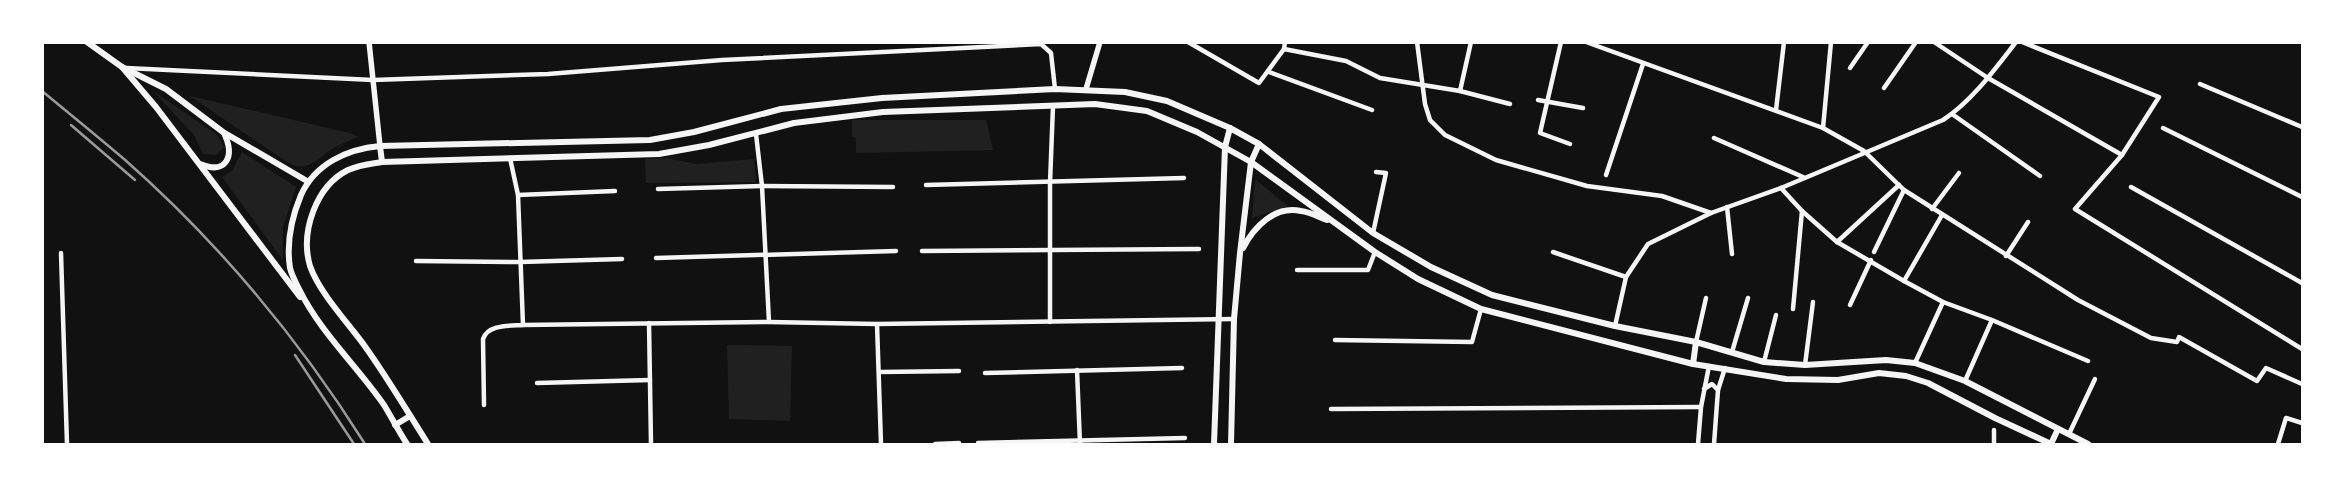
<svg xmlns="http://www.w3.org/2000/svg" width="2345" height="487" font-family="'Asap Condensed',sans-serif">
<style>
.green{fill:#202020}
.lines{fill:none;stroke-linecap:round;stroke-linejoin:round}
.minor{stroke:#f5f5f5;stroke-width:4.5}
.tertiary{stroke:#f5f5f5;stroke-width:5.5}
.secondary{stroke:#f5f5f5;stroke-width:6}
.rail{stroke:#9a9a9a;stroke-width:2.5}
</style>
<rect width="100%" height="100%" fill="#111"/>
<g class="green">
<path d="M152,90L217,135L224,147L216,155L203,154L194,135Z"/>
<path d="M190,96L350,133L358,137C349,141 340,144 332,149C317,159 306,174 287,162Z"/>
<path d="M852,120H986L993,150L856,153V138L852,137Z"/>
<path d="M242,152L296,187L283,227V260L222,177L232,171Z"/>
<path d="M667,158L696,164L754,159L756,182L646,183L645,159Z"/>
<path d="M1255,179L1288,206L1252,218Z"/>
<path d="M727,345L792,346L790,421L729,419Z"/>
</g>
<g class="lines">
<g class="minor">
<path d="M1188,42L1259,83L1284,49L1285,42"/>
<path d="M1417,42L1425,104L1430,120L1445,135L1496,160L1587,186L1662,196L1711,213"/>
<path d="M1561,42L1540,133L1570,144"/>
<path d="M1586,42L1823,128L1864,151L1904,190L2078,300L2151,338L2177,342L2179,337L2257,381L2266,368L2302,384"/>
<path d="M1934,42L1988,78L2122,155"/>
<path d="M2022,42L2159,97L2122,155L2075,209L2302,349"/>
<path d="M1284,49L1346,61L1380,78L1460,91L1510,104"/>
<path d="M126,68L373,80L548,74L722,60L1041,44L1051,53L1055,89"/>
<path d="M1850,68L1868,42"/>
<path d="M1269,72L1372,110"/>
<path d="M2200,84L2302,127"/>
<path d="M1884,88L1916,42"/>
<path d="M1460,91L1471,42"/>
<path d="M1538,100L1583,108"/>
<path d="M1776,110L1784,42"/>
<path d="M1952,114L2040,176"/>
<path d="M1823,128L1831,42"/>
<path d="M2163,128L2302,197"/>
<path d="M756,134L762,186L769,322"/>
<path d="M1714,138L1803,177"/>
<path d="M510,158L518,195L523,325"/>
<path d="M1606,175L1643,64"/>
<path d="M926,185L1184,178"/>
<path d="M2131,187L2302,283"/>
<path d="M1781,188L1802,211L1837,242L1904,281L1943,302L1992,320L2088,361"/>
<path d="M658,189L762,186L893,187"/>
<path d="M518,195L615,191"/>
<path d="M1727,207L1732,254"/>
<path d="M1932,209L1959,173"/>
<path d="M1373,233L1386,173L1376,172"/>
<path d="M1837,242L1899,185"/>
<path d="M922,251L1199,249"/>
<path d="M1553,252L1626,277"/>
<path d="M1874,252L1904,190"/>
<path d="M61,253L67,444"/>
<path d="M2006,256L2028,222"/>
<path d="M656,258L896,251"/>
<path d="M416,261L520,262L622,259"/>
<path d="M1297,270H1368L1375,252"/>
<path d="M1904,281L1942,215"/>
<path d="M1850,305L1871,260"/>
<path d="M1793,309L1802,211"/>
<path d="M1050,322V183L1053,106"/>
<path d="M649,323L651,444"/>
<path d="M877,324L881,444"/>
<path d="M1615,326L1626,277L1648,244L1711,213L1781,188L1943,120C1972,101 1995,69 2016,42"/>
<path d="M1335,340L1472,342L1481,309"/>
<path d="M1696,342L1706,298"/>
<path d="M1732,352L1748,298"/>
<path d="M1764,362L1776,315"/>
<path d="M1915,363L1943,302"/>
<path d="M1805,365L1813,302"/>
<path d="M1077,370L1080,444"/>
<path d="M880,372L959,371"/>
<path d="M985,373L1182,368"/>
<path d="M1965,381L1992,320"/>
<path d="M537,383L650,380"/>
<path d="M1704,389L1712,384L1718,390"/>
<path d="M484,405L483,339C488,324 510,326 523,325L769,322L877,324L1234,319"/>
<path d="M1331,409L1701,407"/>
<path d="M1994,430V444"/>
<path d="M2069,434L2095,379"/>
<path d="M978,443L1185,438"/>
<path d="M935,444L959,443"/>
<path d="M1698,444L1701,407L1709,366"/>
<path d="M1714,444L1718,390L1725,368"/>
<path d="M2278,444L2286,418L2302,423"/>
</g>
<g class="tertiary">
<path d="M369,42L380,146"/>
<path d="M1086,89L1100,42"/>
</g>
<g class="secondary">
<path d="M87,42L122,67L166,89L223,132L307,181"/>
<path d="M122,67L156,107L300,297"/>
<path d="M380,146L382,162"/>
<path d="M200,164C227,175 235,156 224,133"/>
<path d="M1243,248C1254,227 1275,205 1301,211C1310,212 1319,217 1327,220"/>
<path d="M1693,364L1696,342"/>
<path d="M395,425L410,416"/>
<path d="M407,444C399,432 392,418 384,405C357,366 320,332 299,289C296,283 292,276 290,268C286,242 291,219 301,195C315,164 347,149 380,146L650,140L694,132L781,109L882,98L1055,89L1125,92L1167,101L1230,128L1259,144L1373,233L1431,267L1492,295L1615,326L1696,342L1764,362L1805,365L1886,360L1915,363L1965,381L2088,444"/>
<path d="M428,444C407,411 387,377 364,345C347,322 319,292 310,266C300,232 316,186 348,170C359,165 370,164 382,162L659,154L709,145L794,123L883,112L1095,104L1147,111L1197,132L1251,162L1375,252L1418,279L1481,309L1693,364L1786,379L1838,380L1879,373L1906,376L1928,383L1995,418L2051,444"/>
<path d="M1214,444L1225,147L1230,128"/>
<path d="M1231,444L1234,319L1240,253L1251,162L1259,144"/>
<path d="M2051,444L2058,429"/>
</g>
<g class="rail">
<path d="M42,91C70,114 97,136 124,159C217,241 299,339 365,444"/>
<path d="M71,125L135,180"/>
<path d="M295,355L354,444"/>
</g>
</g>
<rect width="2345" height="487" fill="none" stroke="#ffffff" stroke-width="88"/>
</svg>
